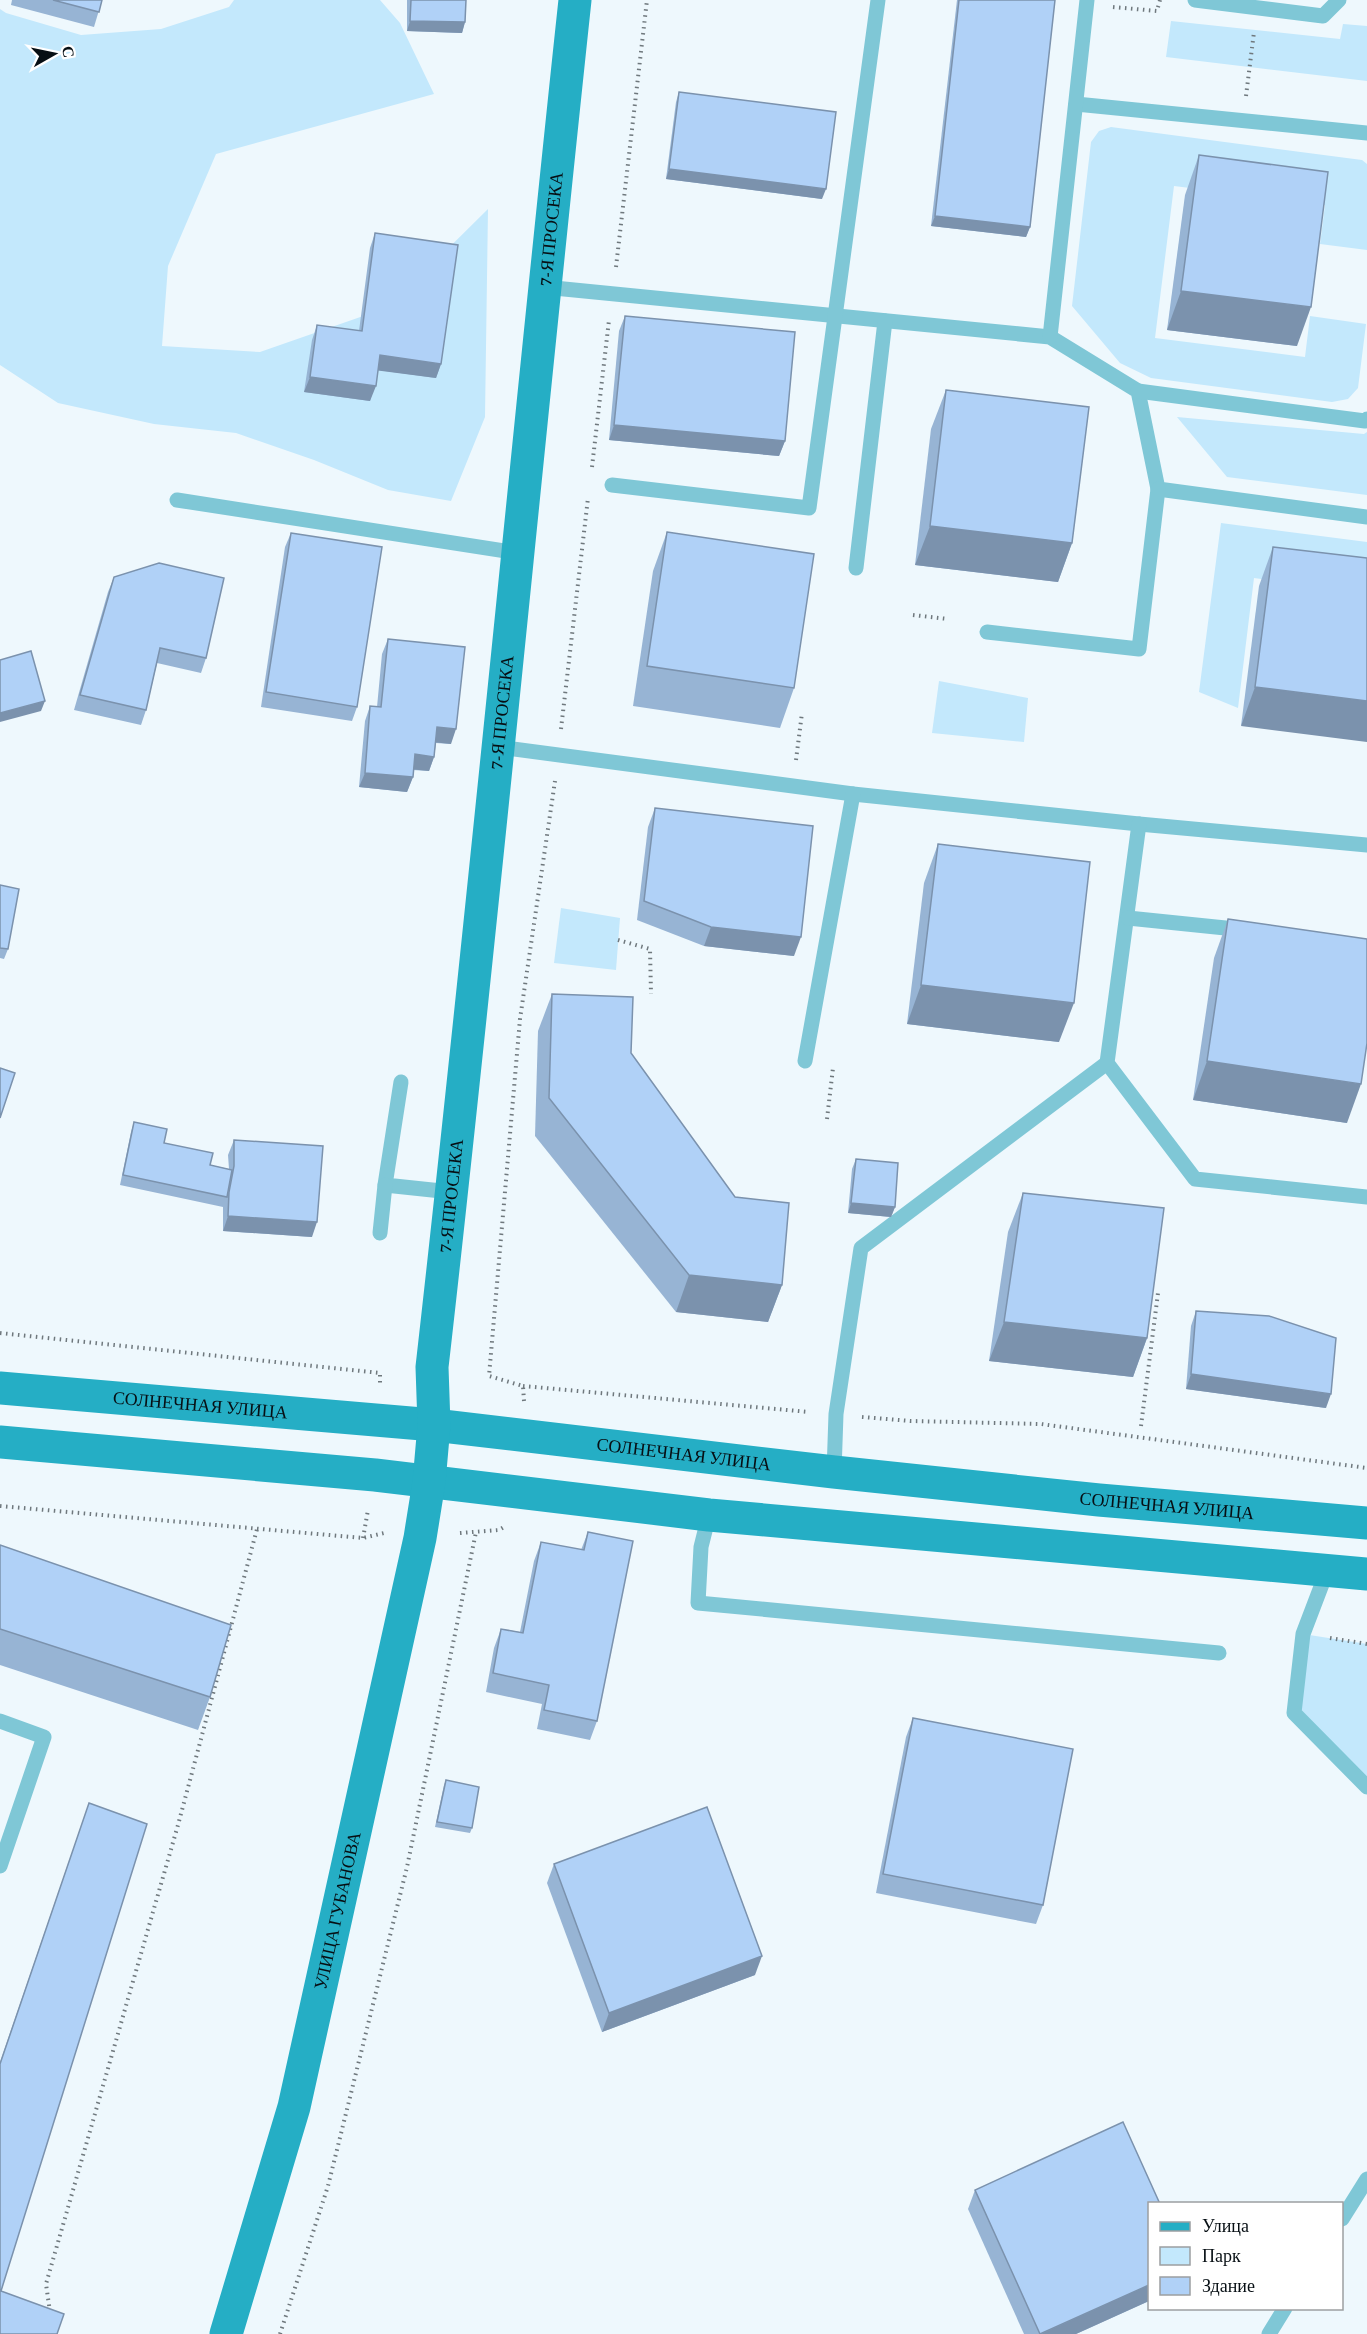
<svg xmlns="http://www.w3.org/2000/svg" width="1367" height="2334" font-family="'Crimson Pro',serif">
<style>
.green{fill:#c3e8fc}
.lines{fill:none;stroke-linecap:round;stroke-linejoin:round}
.path{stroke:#6f787d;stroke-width:4;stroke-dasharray:1.5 4.5;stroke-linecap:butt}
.lane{stroke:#7fc7d6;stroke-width:15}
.secondary{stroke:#25aec5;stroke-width:33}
.wall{fill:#97b4d4}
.shaded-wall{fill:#7b92ad}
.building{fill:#b0d1f7;stroke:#7b92ad;stroke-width:1.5}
.labels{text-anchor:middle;stroke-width:4.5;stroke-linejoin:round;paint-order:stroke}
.street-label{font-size:18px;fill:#070f14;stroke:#fff}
</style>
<rect width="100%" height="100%" fill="#eef8fd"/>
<g class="green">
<path d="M234,0H380L400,23L434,94L216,154L168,266L162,346L260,352L389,307L488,209L485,417L451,501L388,490L314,460L236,433L154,424L58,403L0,365V9L6,13L81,35L161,29L229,7Z"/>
<path d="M1171,21L1340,39L1343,24L1367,26V81L1166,57Z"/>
<path d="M1111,127L1362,160L1367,164V250L1320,244L1325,205L1174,186L1155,338L1305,357L1310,316L1366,324L1358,388L1348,399L1332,402L1151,378L1120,363L1072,306L1091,142L1099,131Z"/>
<path d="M1177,417L1364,434L1367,432V495L1227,477Z"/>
<path d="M1221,523L1367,542V593L1254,578L1238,708L1199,692Z"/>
<path d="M939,681L1028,698L1024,742L932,733Z"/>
<path d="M561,908L620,918L616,970L554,963Z"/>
<path d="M1303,1634L1367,1644V1787L1295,1713Z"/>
</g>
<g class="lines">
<g class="path">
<path d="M1113,7L1157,11L1160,0"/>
<path d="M1246,96L1254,32"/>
<path d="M616,267L647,0"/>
<path d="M592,467L609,320"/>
<path d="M913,615L948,619"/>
<path d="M561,729L588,498"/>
<path d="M796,760L802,713"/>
<path d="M618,940L650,949L651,994"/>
<path d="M827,1119L833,1068"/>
<path d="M0,1333L380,1373V1386"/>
<path d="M523,1386L809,1412"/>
<path d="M524,1401L523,1386L489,1376L520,1019L555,781"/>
<path d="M862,1417L911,1421L1041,1424L1367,1468"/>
<path d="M1141,1426L1158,1293"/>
<path d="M0,1506L363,1538L384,1533"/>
<path d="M460,1533L499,1530L504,1527"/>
<path d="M363,1538L368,1510"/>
<path d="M1330,1638L1367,1644"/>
<path d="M50,2312L46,2284L178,1825L257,1529"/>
<path d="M280,2334L328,2186L407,1867L476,1532"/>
</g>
<g class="lane">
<path d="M1195,0L1323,16L1339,0"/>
<path d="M1076,104L1367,133"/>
<path d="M544,287L1050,337L1138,391L1158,489L1367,517"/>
<path d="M1050,337L1087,0"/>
<path d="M1138,391L1365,421L1367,419"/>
<path d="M612,485L809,508L878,0"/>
<path d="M177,500L518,553"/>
<path d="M856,568L885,321"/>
<path d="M987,632L1139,649L1158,489"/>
<path d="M499,747L853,794L1139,824L1367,845"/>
<path d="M1139,824L1107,1063L1195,1179L1367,1197"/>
<path d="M1128,918L1245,930"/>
<path d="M805,1061L853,794"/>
<path d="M401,1082L385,1185L451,1192"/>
<path d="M380,1233L385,1185"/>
<path d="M834,1472L836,1414L861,1248L1107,1063"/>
<path d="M709,1515L701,1547L698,1603L1219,1653"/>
<path d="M1327,1571L1303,1634L1294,1713L1367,1787"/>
<path d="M0,1721L44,1737L0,1866"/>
<path d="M1342,2219L1367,2179"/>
<path d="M1269,2334L1285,2308"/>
</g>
<g class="secondary">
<path id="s1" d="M0,1388L434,1425L834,1472L1099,1500L1367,1523"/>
<path d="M0,1442L375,1475L709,1515L1367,1574"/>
<path id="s2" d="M226,2334L294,2107L420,1538L429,1482L434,1425L432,1367C484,912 526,456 575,0"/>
</g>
</g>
<g class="wall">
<path d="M12,0H102L94,27L11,5Z"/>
<path d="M407,0H466L465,22L462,33L407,31Z"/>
<path d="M957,0H1055L1030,227L1026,237L931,226Z"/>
<path d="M679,92L822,199L666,179L676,102Z"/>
<path d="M1199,155L1297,346L1167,330L1185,195Z"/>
<path d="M375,233L441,364L436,378L378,370L370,401L304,392L312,340L317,325L359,331L370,248Z"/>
<path d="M625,316L785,441L779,456L609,440L619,331Z"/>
<path d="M946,390L1072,543L1058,582L915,565L931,429Z"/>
<path d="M667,532L794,688L780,728L633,706L653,571Z"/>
<path d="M291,533L357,707L352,721L261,707L285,547Z"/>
<path d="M1273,547L1367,558L1241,726L1259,586Z"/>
<path d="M114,577L206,658L201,673L157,663L146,710L141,725L74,710L108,592Z"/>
<path d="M388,639L451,744L436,743L434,757L429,771L413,770V777L407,792L359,787L365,721L370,706L377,707L382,654Z"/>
<path d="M655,808L794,956L704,946L637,920L648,827Z"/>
<path d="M938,844L1059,1042L907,1024L924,883Z"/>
<path d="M0,885L8,949L4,959L0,958Z"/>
<path d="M1228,919L1347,1123L1193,1100L1214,958Z"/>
<path d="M552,994L631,1053L735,1197L782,1285L768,1322L676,1312L535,1136L538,1031Z"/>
<path d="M134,1122L164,1143L210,1165L229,1169L228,1155L234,1140L312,1237L223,1231V1207L120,1185L131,1132Z"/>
<path d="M856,1159L895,1207L891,1217L848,1213L852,1169Z"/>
<path d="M1023,1193L1147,1338L1133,1377L989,1361L1008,1232Z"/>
<path d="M1196,1311L1326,1408L1186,1389L1191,1326Z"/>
<path d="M588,1532L597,1721L590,1740L537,1729L542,1704L486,1692L494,1648L501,1629L520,1632L534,1561L541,1542L581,1550Z"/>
<path d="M0,1545L210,1697L198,1730L0,1665Z"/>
<path d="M913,1718L1043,1905L1036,1924L876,1893L906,1737Z"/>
<path d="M446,1780L472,1828L470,1833L435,1827L444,1785Z"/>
<path d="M89,1803L1,2291L0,2334V2062Z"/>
<path d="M554,1864L755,1975L602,2032L547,1883Z"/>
<path d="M975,2190L1149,2301L1076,2334H1024L968,2209Z"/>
</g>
<g class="shaded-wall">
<path d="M410,21L465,22L462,33L407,31Z"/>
<path d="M669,169L826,189L822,199L666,179Z"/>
<path d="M935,216L1030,227L1026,237L931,226Z"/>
<path d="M1181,291L1311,307L1297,346L1167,330Z"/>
<path d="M380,355L441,364L436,378L374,370Z"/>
<path d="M310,377L376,386L370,401L304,392Z"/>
<path d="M614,425L785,441L779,456L609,440Z"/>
<path d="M930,526L1072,543L1058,582L915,565Z"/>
<path d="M1255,687L1367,701V742L1241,726Z"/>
<path d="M45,701L41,711L0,722V713Z"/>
<path d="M437,727L456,729L451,744L432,742Z"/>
<path d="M415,754L434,757L429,771L409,769Z"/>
<path d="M365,773L413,777L407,792L359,787Z"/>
<path d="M711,927L801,937L794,956L704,946Z"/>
<path d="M921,985L1074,1003L1059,1042L907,1024Z"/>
<path d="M1207,1061L1361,1084L1347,1123L1193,1100Z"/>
<path d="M851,1203L895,1207L891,1217L848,1213Z"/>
<path d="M228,1216L317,1222L312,1237L223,1231Z"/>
<path d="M689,1275L782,1285L768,1322L676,1312Z"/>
<path d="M1004,1322L1147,1338L1133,1377L989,1361Z"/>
<path d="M1191,1374L1331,1394L1326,1408L1186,1389Z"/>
<path d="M762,1956L755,1975L602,2032L609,2013Z"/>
<path d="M1149,2285V2301L1076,2334H1041Z"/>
</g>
<g class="building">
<path d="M53,0H102L99,12Z"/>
<path d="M411,0H466L465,22L410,21Z"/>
<path d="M959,0H1055L1030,227L935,216Z"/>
<path d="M679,92L836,112L826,189L669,169Z"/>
<path d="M1199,155L1328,172L1311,307L1181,291Z"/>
<path d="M375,233L458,245L441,364L380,355L376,386L310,377L317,325L362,331Z"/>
<path d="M625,316L795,332L785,441L614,425Z"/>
<path d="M946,390L1089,407L1072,543L930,526Z"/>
<path d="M667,532L814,554L794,688L647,666Z"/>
<path d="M291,533L382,547L357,707L266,692Z"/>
<path d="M1273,547L1367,558V701L1255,687Z"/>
<path d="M159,563L224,578L206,658L160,648L146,710L80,695L114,577Z"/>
<path d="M388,639L465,647L456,729L437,727L434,757L415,754L413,777L365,773L370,706L381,707Z"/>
<path d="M31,651L45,701L0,713V660Z"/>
<path d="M655,808L813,826L801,937L711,927L644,901Z"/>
<path d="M938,844L1090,862L1074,1003L921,985Z"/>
<path d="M0,885L19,889L8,949L0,948Z"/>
<path d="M1228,919L1367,939V1043L1361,1084L1207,1061Z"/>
<path d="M552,994L633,997L631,1053L735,1197L789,1203L782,1285L689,1275L549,1098Z"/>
<path d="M0,1068L15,1073L0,1118Z"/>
<path d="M134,1122L167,1129L164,1143L213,1153L210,1165L232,1170L227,1197L123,1175Z"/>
<path d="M234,1140L323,1146L317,1222L228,1216L229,1192L234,1166Z"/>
<path d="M856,1159L898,1163L895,1207L851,1203Z"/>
<path d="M1023,1193L1164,1208L1147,1338L1004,1322Z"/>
<path d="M1196,1311L1269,1316L1336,1338L1331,1394L1191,1374Z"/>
<path d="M588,1532L633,1541L597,1721L544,1710L549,1685L493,1673L501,1629L523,1633L541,1542L584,1550Z"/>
<path d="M0,1545L231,1625L210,1697L0,1629Z"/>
<path d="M913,1718L1073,1749L1043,1905L883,1874Z"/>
<path d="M446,1780L479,1787L472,1828L437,1822Z"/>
<path d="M89,1803L147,1824L1,2291L64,2314L57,2334H0V2064Z"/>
<path d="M707,1807L762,1956L609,2013L554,1864Z"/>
<path d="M1123,2122L1160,2204H1149V2285L1040,2334L975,2190Z"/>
</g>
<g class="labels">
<g class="street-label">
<text dy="6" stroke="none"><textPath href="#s2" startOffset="2136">7-Я ПРОСЕКА</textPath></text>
<text dy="6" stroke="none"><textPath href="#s2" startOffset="1650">7-Я ПРОСЕКА</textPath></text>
<text dy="6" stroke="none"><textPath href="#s2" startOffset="1164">7-Я ПРОСЕКА</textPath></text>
<text dy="6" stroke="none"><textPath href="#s1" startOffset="201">СОЛНЕЧНАЯ УЛИЦА</textPath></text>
<text dy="6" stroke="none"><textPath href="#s1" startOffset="687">СОЛНЕЧНАЯ УЛИЦА</textPath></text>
<text dy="6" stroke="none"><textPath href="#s1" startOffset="1173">СОЛНЕЧНАЯ УЛИЦА</textPath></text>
<text dy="6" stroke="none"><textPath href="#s2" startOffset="438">УЛИЦА ГУБАНОВА</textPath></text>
</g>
</g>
<rect x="1148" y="2202" width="195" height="108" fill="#ffffff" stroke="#9c9fa1" stroke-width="1.5"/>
<rect x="1160" y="2222" width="30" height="9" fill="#25aec5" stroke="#9c9fa1" stroke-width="1.5"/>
<text x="1202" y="2232" font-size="18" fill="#070f14">Улица</text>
<rect x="1160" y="2247" width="30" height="18" fill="#c3e8fc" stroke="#9c9fa1" stroke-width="1.5"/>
<text x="1202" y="2262" font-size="18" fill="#070f14">Парк</text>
<rect x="1160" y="2277" width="30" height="18" fill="#b0d1f7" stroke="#9c9fa1" stroke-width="1.5"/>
<text x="1202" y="2292" font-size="18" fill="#070f14">Здание</text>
<g transform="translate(54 54) rotate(81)" stroke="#ffffff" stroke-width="4.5" paint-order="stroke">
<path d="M0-4.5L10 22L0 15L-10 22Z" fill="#070f14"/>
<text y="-9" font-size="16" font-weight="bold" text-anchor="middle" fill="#070f14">С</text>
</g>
</svg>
